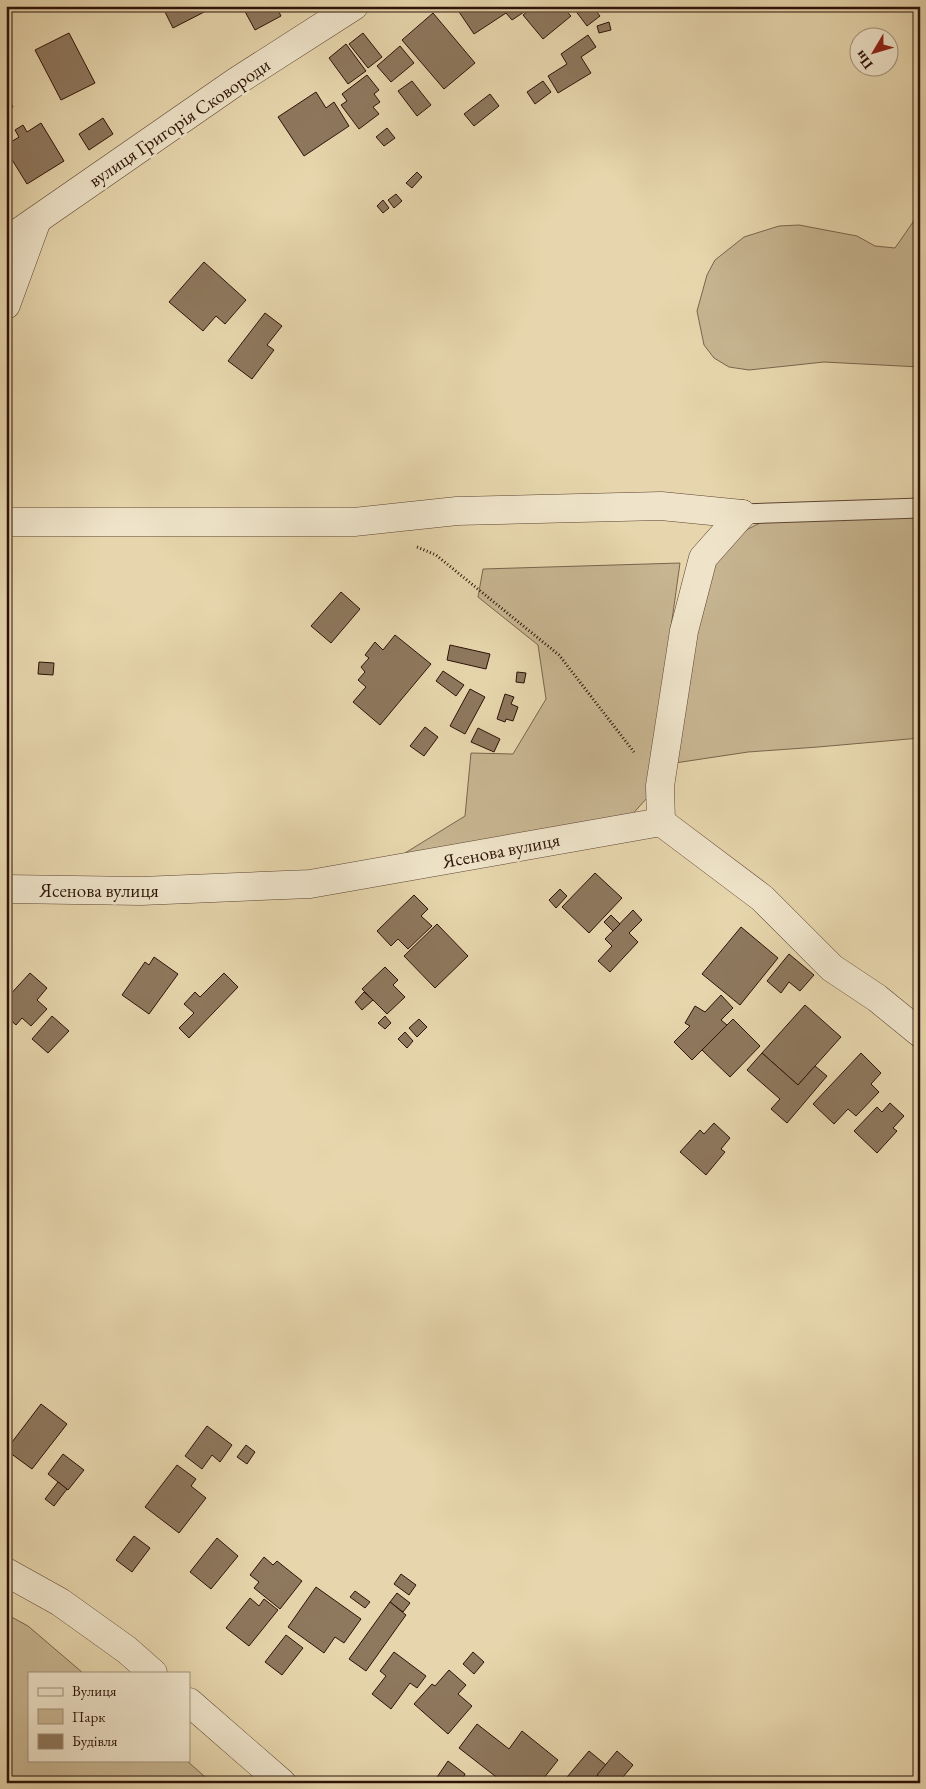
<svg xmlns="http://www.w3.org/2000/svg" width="926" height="1789" font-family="'EB Garamond',serif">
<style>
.green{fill:#c7b591;stroke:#7a644c}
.building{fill:#8e785e;stroke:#2d1208}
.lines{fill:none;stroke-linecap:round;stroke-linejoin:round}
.service-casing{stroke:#5c4331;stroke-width:21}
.minor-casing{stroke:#5c4331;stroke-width:29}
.tertiary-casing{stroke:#5c4331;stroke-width:29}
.path{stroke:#2d1208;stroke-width:3;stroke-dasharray:1 2.5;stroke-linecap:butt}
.service{stroke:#efe4ca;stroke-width:19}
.minor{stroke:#efe4ca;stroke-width:28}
.tertiary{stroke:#efe4ca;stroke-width:28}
.labels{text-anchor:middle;stroke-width:5;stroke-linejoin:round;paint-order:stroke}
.street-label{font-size:19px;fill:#2d1208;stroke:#efe4ca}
</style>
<rect width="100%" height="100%" fill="#e7d6ad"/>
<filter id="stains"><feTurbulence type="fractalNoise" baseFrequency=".004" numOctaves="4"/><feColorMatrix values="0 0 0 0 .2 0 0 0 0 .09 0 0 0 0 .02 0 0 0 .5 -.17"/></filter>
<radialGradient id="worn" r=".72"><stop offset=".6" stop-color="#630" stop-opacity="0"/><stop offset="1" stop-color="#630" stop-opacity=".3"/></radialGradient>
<g class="green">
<path d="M920,212V367L824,362L749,370L729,367L714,358L704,345L697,311L707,275L715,260L744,237L779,226L799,225L857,236L875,246L895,248Z"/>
<path d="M920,515V738L818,747L748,752L675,763L707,565L734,536L768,519Z"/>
<path d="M680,563L647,798L629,818L397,858L465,816L471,753L513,754L546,699L538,645L478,597L483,569Z"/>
<path d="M6,1614L28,1626L83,1673H29V1760H186L212,1783H6Z"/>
</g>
<g class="building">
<path d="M162,6H206L208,10L173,28Z"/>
<path d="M242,6H276L281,16L255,30Z"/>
<path d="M455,6H524L527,10L512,20L506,13L474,34Z"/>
<path d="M534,6H562L571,16L543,39L523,15Z"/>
<path d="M572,6H592L600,16L587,26Z"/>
<path d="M433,13L475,63L444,89L402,40Z"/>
<path d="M609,22L611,30L599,33L597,26Z"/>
<path d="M69,33L95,83L61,100L35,50Z"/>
<path d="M363,33L382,57L368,68L349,44Z"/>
<path d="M588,35L596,47L581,57L591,73L558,93L548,76L567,64L561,54Z"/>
<path d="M346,44L366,71L348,84L329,58Z"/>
<path d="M400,46L414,63L391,82L377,66Z"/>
<path d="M367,75L379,90L374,94L380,102L373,107L379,114L359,129L341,105L347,101L342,94Z"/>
<path d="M412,81L431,105L417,116L398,91Z"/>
<path d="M543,81L551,92L535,104L527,92Z"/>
<path d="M316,92L326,108L334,102L349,126L304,156L278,117Z"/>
<path d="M6,93L13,107L6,110Z"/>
<path d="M490,94L499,106L474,126L464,114Z"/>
<path d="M103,118L113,134L89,150L79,134Z"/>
<path d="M41,123L64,161L27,184L6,150V145L19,137L15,130L23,125L27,132Z"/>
<path d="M387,128L395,138L384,146L376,137Z"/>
<path d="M417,172L422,177L412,188L406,183Z"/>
<path d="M396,194L402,201L394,208L388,200Z"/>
<path d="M383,200L389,208L383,213L377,206Z"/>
<path d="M204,262L246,300L225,324L216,316L203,331L169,302Z"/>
<path d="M265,313L282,326L267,345L274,350L252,379L228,361Z"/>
<path d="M341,592L360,609L331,643L311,626Z"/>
<path d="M395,635L431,664L380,725L353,702L366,687L358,680L365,672L361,667L369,658L365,655L375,642L383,650Z"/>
<path d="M450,645L490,654L486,669L447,660Z"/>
<path d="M39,662L54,663L53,675L38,674Z"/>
<path d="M443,671L464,685L456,696L436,681Z"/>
<path d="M517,672L526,673L524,683L516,682Z"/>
<path d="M470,689L485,697L465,734L450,726Z"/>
<path d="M505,694L514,697L511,704L518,707L513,721L506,719L505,722L497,719Z"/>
<path d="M425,727L438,737L424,756L410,746Z"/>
<path d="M478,728L500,739L494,752L471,742Z"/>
<path d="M595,873L622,898L589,933L562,907Z"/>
<path d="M560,889L567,896L556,908L549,900Z"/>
<path d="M414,895L428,909L421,916L432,926L408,949L398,939L391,946L377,931Z"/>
<path d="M633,910L642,920L629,933L638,942L610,972L598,961L612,946L605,939Z"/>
<path d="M611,915L620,924L613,931L604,922Z"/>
<path d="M437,924L468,956L435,988L404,956Z"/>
<path d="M741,927L778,958L740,1005L702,974Z"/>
<path d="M789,954L814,975L800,991L789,982L781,993L767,981Z"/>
<path d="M154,957L178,974L149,1014L122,995L145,962L149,965Z"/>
<path d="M385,967L398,980L393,985L405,997L387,1014L362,989Z"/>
<path d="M30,973L47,988L37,1000L47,1009L31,1026L22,1018L16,1025L6,1016V999Z"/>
<path d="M224,973L238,987L189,1038L179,1028L194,1013L184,1004L195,992L200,997Z"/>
<path d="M364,992L373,1000L362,1010L355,1002Z"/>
<path d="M721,995L733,1008L721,1020L727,1025L692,1060L674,1042L690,1026L685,1023L695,1006L705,1012Z"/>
<path d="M805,1005L841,1037L798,1085L762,1053Z"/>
<path d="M52,1016L69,1031L48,1053L32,1039Z"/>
<path d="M385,1016L391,1023L385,1029L378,1023Z"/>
<path d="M419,1019L427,1027L417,1037L409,1028Z"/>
<path d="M733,1019L760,1046L730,1077L702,1050Z"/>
<path d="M405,1032L413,1041L407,1048L398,1039Z"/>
<path d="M762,1053L798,1085L815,1066L827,1076L787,1123L771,1109L780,1099L747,1070Z"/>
<path d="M861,1053L881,1073L871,1084L879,1092L856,1116L848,1109L834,1124L813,1104Z"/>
<path d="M890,1103L904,1116L893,1128L897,1131L877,1153L854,1131L877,1107L882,1112Z"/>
<path d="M714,1123L730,1138L721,1149L725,1152L706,1175L680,1152L700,1130L704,1134Z"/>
<path d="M41,1404L67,1424L32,1469L6,1450Z"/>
<path d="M207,1426L232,1445L220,1462L212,1455L202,1469L185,1456Z"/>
<path d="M246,1445L255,1452L247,1464L237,1457Z"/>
<path d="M63,1454L84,1470L68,1490L48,1474Z"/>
<path d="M177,1465L196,1479L191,1486L206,1498L179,1533L145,1507Z"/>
<path d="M58,1482L67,1489L54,1506L45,1499Z"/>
<path d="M134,1536L150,1548L132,1572L116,1560Z"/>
<path d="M217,1538L238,1556L211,1589L190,1572Z"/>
<path d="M264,1557L273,1565L277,1561L302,1581L280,1609L254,1588L259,1582L250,1575Z"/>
<path d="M401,1574L416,1585L409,1595L394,1584Z"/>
<path d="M316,1587L361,1619L344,1643L335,1637L324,1653L288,1627Z"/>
<path d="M355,1591L370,1602L365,1608L350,1597Z"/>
<path d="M397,1593L410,1603L403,1612L390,1602Z"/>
<path d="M250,1598L259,1606L264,1599L278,1610L249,1646L226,1628Z"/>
<path d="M390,1602L406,1615L366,1671L349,1659Z"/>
<path d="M286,1635L303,1648L282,1675L265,1662Z"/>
<path d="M394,1652L426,1676L417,1688L410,1683L391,1709L372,1694L386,1676L380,1671Z"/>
<path d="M473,1652L484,1662L474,1674L463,1664Z"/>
<path d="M449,1670L466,1685L458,1694L472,1706L448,1734L414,1704L432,1684L435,1686Z"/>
<path d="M477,1724L509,1749L522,1731L558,1760L540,1783H504L459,1748Z"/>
<path d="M589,1751L606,1765L592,1782L593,1783H562Z"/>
<path d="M617,1751L633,1765L618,1783H607L597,1775Z"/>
<path d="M448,1761L465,1774L461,1783H433Z"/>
</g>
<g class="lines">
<g class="service-casing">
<path id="service" d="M742,514L920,508"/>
</g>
<g class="minor-casing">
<g id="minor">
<path d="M6,241L237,81L354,6"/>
<path d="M6,305L37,220"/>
<path d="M6,522H354L457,511L661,506L742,514"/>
<path d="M661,822L660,786L684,631L703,558L742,514"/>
<path d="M6,889L141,891L310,884L661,822L762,898L832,968L877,998L920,1033"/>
</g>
</g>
<g class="tertiary-casing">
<g id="tertiary">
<path d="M6,1572L60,1602L127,1650L153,1673"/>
<path d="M189,1702L282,1783"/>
</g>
</g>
<path class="path" d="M417,547L436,555L559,655L634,752"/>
<use href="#service" class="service"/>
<use href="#minor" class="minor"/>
<use href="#tertiary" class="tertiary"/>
</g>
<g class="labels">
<g class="street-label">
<text transform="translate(179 122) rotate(-34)" y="7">вулиця Григорія Сковороди</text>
<text transform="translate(501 850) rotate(-11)" y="7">Ясенова вулиця</text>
<text x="99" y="897">Ясенова вулиця</text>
</g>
</g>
<rect width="926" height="1789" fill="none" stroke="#e7d6ad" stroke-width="25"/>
<rect x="8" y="8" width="911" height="1774" fill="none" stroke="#2d1208" stroke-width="2.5"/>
<rect x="12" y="12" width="901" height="1764" fill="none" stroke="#2d1208"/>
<rect x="28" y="1672" width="162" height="90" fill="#efe4ca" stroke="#a1907c"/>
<rect x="38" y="1688" width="25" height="8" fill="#efe4ca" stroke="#a1907c"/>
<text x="72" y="1696" font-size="15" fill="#2d1208">Вулиця</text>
<rect x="38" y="1709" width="25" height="15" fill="#c7b591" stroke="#a1907c"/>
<text x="72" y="1722" font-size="15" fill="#2d1208">Парк</text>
<rect x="38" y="1734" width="25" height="15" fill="#8e785e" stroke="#a1907c"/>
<text x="72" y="1746" font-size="15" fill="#2d1208">Будівля</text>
<g transform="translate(874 52) rotate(232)"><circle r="24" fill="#efe4ca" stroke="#a1907c"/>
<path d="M0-4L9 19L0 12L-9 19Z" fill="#8f2418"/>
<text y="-8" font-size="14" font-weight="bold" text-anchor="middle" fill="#2d1208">Пн</text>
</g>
<rect width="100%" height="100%" filter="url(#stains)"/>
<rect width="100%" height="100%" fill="url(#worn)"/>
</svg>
